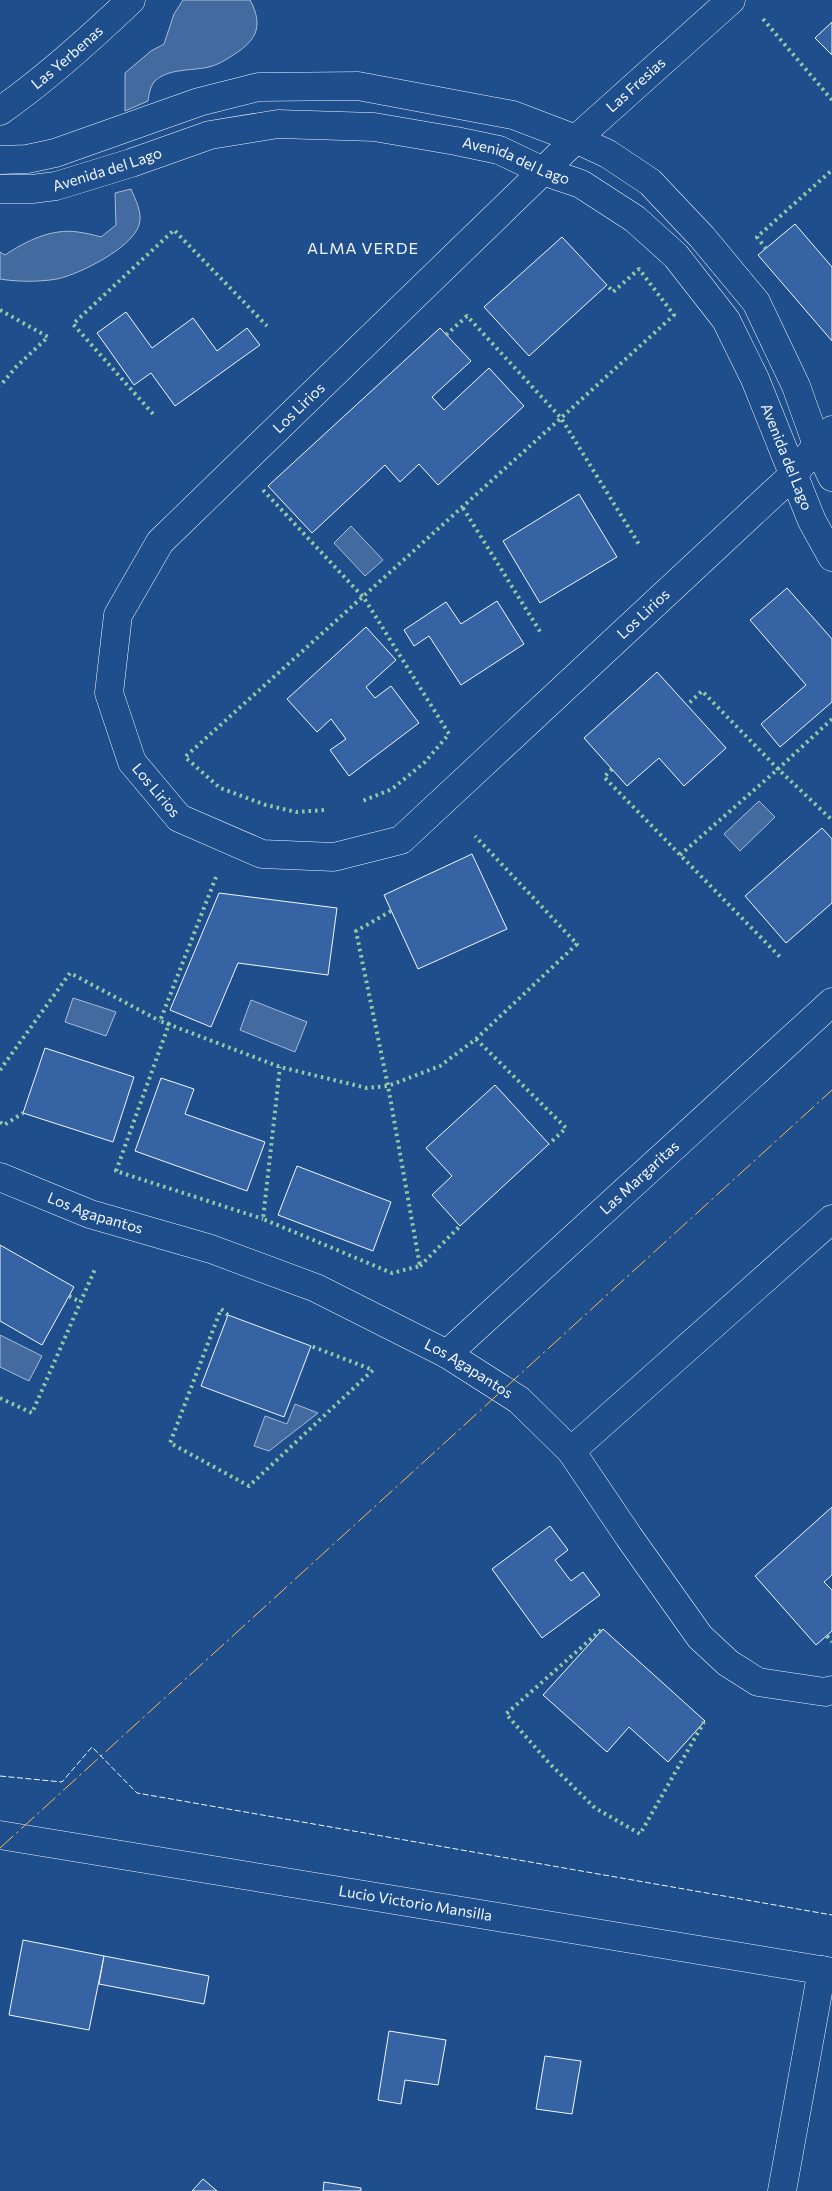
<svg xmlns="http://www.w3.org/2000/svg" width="832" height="2191" font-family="Commissioner,sans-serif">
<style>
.water{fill:#446ba0;stroke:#a8bbd7}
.building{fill:#3563a3;stroke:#f2f6ff}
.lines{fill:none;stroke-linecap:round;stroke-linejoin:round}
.minor-casing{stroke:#f2f6ff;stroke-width:29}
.minor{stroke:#1f4e8c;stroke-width:28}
.hedge{stroke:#97c8a6;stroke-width:4;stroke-dasharray:2.5 4;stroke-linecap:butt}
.fence{stroke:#f2f6ff;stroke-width:1;stroke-dasharray:6 2.5;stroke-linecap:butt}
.power{stroke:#ffb74d;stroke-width:1;stroke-dasharray:18 4 2.5 4;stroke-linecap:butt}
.labels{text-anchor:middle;stroke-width:4;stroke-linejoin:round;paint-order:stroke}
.street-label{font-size:15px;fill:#f2f6ff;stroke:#1f4e8c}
.neighbourhood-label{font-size:16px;letter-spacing:1px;fill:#f2f6ff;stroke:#1f4e8c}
</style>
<rect width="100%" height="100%" fill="#1f4e8c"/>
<g class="water">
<path d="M183,0H250C265,28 255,42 230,57C224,61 217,65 209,67C192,71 167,68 154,82C150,87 149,95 148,101L125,111V73L151,51L164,44L174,14Z"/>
<path d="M131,189C135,199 143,213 139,225C132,248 80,274 57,279C39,282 18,282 0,279V252L5,255C26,241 52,228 78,232C86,233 94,235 101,237L116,225L115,193Z"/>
<path d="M351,526L383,560L365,576L334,543Z"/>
<path d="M759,801L775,817L740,851L724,834Z"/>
<path d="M73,998L116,1012L106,1036L65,1022Z"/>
<path d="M251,1000L307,1022L295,1052L240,1030Z"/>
<path d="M0,1335L42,1356L29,1381L0,1367Z"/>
<path d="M295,1404L318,1413L269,1451L254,1446L265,1416L287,1424Z"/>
</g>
<g class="building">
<path d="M832,22V55L815,38Z"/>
<path d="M795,224L832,267V341L758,255Z"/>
<path d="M562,237L607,285L529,356L484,307Z"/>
<path d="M126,312L152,348L193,318L217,351L247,328L260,345L175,406L151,373L134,385L97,333Z"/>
<path d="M440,328L471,361L432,397L444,410L489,368L524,406L438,485L419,464L400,482L385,465L312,533L268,486Z"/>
<path d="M579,494L617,557L540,603L503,541Z"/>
<path d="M787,588L832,639V702L780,747L761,724L806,685L750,620Z"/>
<path d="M497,601L524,644L461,685L429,636L414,646L404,630L446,602L461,624Z"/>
<path d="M366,627L396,660L366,687L375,698L391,686L419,723L349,776L330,750L346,739L331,719L317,732L287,699Z"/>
<path d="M657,672L726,748L684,786L659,758L627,786L584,738Z"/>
<path d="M822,828L832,839V903L786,943L745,896Z"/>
<path d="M472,854L507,929L418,969L384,895Z"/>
<path d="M219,893L337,908L328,975L238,963L211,1027L170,1010Z"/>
<path d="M45,1048L134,1077L113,1142L23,1113Z"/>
<path d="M161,1078L194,1089L185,1114L265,1142L247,1191L135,1151Z"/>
<path d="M495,1085L549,1144L460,1226L432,1195L452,1176L426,1148Z"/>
<path d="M297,1166L391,1202L373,1251L278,1215Z"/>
<path d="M0,1245L74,1287L42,1345L0,1321Z"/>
<path d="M228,1315L311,1346L284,1417L201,1386Z"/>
<path d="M832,1507V1575L824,1582L832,1590V1631L816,1645L755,1576Z"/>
<path d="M550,1526L568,1550L555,1560L571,1581L583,1572L600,1595L542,1638L492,1569Z"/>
<path d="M603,1629L705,1721L668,1762L629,1727L607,1752L543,1695Z"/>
<path d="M23,1940L104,1956L89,2030L9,2015Z"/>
<path d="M104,1956L209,1976L204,2004L99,1984Z"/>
<path d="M389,2031L446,2040L438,2085L405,2080L401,2104L378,2100Z"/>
<path d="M545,2056L581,2061L572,2114L536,2109Z"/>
<path d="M203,2179L217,2191H192Z"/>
<path d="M324,2182L361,2188V2191H323Z"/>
</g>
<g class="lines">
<g class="minor-casing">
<g id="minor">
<path id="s1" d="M731,0L576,139L160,542L118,615L109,693L132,762L179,818L262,854L334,857L401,840L794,474L817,445L832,430"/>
<path id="s2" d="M0,111C46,79 90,39 131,0"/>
<path d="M0,160L27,159L55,153L199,102L258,87L358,86L513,115L576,139L608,154L650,182L702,237L756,302L796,386L817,445L832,477"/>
<path id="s3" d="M0,189H32L56,186L131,163L210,135L278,124L374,127L456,141L499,150L543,171L581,184L635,219L676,256L726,320L755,379L812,521L832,557"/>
<path id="s4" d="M0,1177L90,1214L211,1249L316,1288L447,1354L519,1400L571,1451L629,1537L700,1637L728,1663L758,1682L825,1692L832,1690"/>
<path id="s5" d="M447,1354L832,1002"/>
<path d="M571,1451L832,1219"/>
<path id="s6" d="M0,1835L832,1972"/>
<path d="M782,2191L822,1970"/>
</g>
</g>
<use href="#minor" class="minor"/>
<g class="hedge">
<path d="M763,19L832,100"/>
<path d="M766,249L757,237L832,170"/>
<path d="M0,310L48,337L16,367L0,386"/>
<path d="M446,335L467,316L561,418L674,315L639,269L613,292L607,285"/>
<path d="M153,414L73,324L174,230L267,326"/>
<path d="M263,490L364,598L449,734L425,762L392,789L360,802"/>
<path d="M463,508L541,633"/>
<path d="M832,719L778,769L832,820"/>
<path d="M612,769L604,777L780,957"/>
<path d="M324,810L296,812L266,805L220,788L185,757L561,418L640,546"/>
<path d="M680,855L778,769L702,691L687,705"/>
<path d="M216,877L160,1021L280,1067L367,1088L388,1086L420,1266L392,1273L263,1219L280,1067"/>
<path d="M391,911L356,931L388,1086L440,1066L476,1039L577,944L475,836"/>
<path d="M167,1023L169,1024L116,1171L263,1219"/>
<path d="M476,1039L566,1128L549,1144"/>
<path d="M0,1070L70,973L160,1021"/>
<path d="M0,1122L4,1125L23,1113"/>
<path d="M420,1266L460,1226"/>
<path d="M69,1296L80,1302"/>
<path d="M228,1315L221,1309L170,1443L249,1486L373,1370L311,1346"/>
<path d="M0,1398L32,1413L95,1269"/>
<path d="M601,1630L506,1714L549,1763L595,1808L640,1834L704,1722"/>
<path d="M827,1636L832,1642"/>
</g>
<path class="fence" d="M0,1776L62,1782L92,1747L137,1793L832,1915"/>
<path class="power" d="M0,1848L832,1090"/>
</g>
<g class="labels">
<g class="street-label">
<text dy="5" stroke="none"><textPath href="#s2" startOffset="86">Las Yerbenas</textPath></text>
<text transform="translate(636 85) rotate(-42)" y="5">Las Fresias</text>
<text dy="5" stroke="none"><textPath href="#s3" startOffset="530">Avenida del Lago</textPath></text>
<text dy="5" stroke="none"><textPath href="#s3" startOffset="110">Avenida del Lago</textPath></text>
<text transform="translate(299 408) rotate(-44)" y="5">Los Lirios</text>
<text dy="5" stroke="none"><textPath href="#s3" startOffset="950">Avenida del Lago</textPath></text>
<text dy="5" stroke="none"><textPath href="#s1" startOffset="1659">Los Lirios</textPath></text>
<text dy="5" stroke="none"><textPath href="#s1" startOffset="1060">Los Lirios</textPath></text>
<text dy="5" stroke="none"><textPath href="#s5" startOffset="261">Las Margaritas</textPath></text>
<text dy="5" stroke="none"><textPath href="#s4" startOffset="102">Los Agapantos</textPath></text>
<text dy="5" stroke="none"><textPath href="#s4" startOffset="508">Los Agapantos</textPath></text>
<text dy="5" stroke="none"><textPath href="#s6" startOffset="421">Lucio Victorio Mansilla</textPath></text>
</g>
<g class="neighbourhood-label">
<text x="363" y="254">ALMA VERDE</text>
</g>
</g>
</svg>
